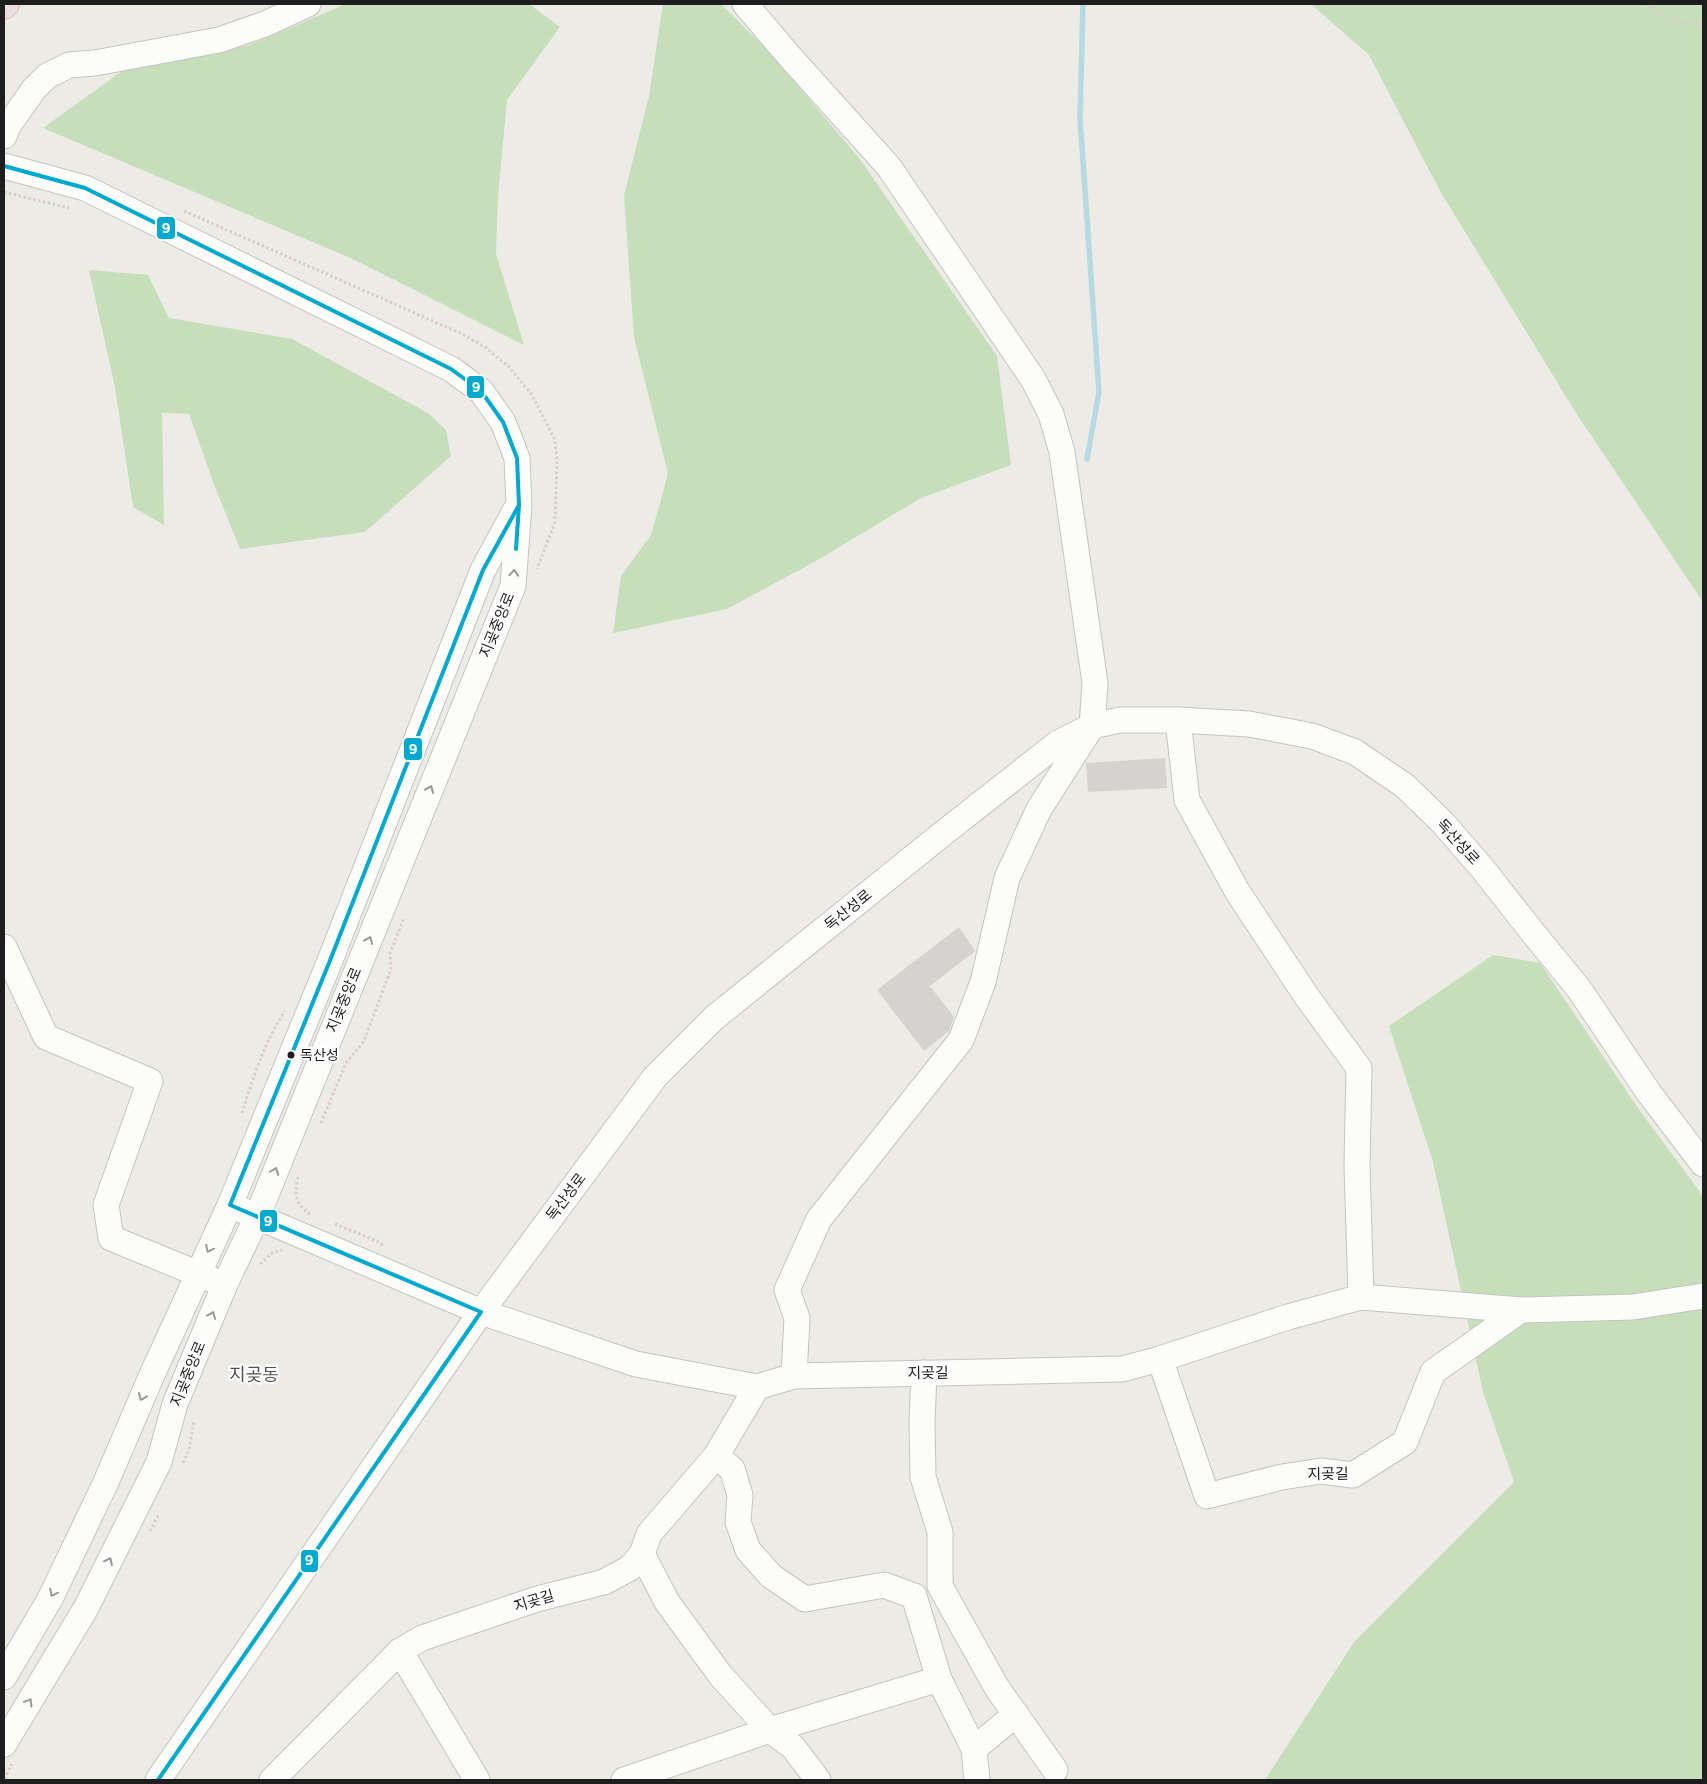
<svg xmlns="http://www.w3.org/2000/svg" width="1707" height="1784" font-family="Commissioner,'Noto Sans KR',sans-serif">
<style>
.forest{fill:#c6deb9}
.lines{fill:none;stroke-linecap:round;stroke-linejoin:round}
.stream{stroke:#b7dae2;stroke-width:5.5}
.building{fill:#d5d3cf}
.minor-casing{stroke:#c5c4c2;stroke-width:27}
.highway-casing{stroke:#c59ca7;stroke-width:29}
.path{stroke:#dbccc9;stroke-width:3;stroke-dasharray:2.5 2.5;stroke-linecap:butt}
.minor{stroke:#fcfcfb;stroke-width:25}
.highway{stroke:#eadedf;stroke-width:28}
.bus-1-casing{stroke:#fff;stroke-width:8}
.bus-1{stroke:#00a9ce;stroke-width:4}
.oneway{stroke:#989898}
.bus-dot{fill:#1e1e1e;stroke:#fff;stroke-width:2}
.labels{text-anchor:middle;stroke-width:4.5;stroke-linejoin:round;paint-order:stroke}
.bus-label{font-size:14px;fill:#1e1e1e;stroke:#fff;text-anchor:start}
.street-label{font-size:15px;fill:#1e1e1e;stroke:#fff}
.quarter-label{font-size:18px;fill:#515151;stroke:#fff}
.line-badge{stroke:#fff;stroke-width:2}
.badge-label{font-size:14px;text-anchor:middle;font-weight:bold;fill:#fff}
</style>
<rect width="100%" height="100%" fill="#edebe6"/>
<g class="forest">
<path d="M346,4H529L560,27L507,100L498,196L496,254L524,345L353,259L43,128L122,71L249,45Z"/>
<path d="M663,4H721L769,52L859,158L997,356L1011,465L921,498L816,561L727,609L613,633L621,576L651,535L668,474L634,338L624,195L649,96Z"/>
<path d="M1311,4H1703V600L1701,599L1576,413L1440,191L1369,55Z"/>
<path d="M89,270L148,275L169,318L292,339L428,413L446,430L451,456L365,532L240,549L215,487L189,414L162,413L164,525L133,507L115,387Z"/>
<path d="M1493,955L1540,963L1640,1111L1703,1196V1780H1265L1354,1642L1514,1482L1483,1392L1433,1162L1389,1026Z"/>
</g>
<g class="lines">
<path class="stream" d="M1083,4L1080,118L1099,392L1087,459"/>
</g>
<g class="building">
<path d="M1165,758L1167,788L1088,792L1086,763Z"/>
<path d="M959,927L975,951L930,986L954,1017L949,1031L924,1051L877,990Z"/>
</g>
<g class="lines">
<g class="minor-casing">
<g id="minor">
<path d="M745,4L791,58L889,167L1033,379L1051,414L1062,452L1095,683L1092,726L1039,809L1007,878L983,982L961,1040L819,1219L787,1290L797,1318L794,1376"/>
<path d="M4,136L8,126L34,89L47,76L69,65L95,63L219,40L265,24L308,4"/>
<path d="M4,166L85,188L451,369L481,391L503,422L517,458L519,505L513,586L257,1217L225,1284L175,1404L159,1462L86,1608L4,1744"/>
<path d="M1178,720L1187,800L1237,891L1307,997L1359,1068L1357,1166L1361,1297"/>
<path d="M4,947L46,1037L150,1081L106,1205L111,1238L213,1280"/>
<path d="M230,1205L481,1312L636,1364L757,1387L794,1376L1122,1369L1160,1359L1288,1317L1361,1297L1521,1310L1633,1307L1703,1296"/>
<path d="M1160,1359L1207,1496L1282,1477L1321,1471L1353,1475L1405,1442L1433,1372L1521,1310"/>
<path d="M924,1373L922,1423L923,1477L940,1532V1586L997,1688L1055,1770"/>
<path d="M716,1456L732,1469L740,1495L738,1522L748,1550L771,1576L805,1599L884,1585L914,1596L939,1679L974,1749L977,1780"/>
<path d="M642,1554L667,1602L721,1676L770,1730L793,1747L818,1780"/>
<path d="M400,1651L477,1780"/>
<path d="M4,1677L50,1599L106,1482L151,1377L230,1205L329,963L483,570L515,511"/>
<path d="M974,1749L1016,1714"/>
<path d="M158,1780L481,1312L655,1077L714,1018L941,835L1058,743L1092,726L1120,720H1178L1249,724L1312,736L1355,752L1405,786L1443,823L1482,868L1534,934L1579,989L1649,1093L1703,1164"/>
<path d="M272,1780L400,1651L422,1638L537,1599L604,1582L630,1568L642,1554L649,1534L716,1456L757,1387"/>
<path d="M624,1780L770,1730L939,1679"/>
</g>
</g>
<g class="highway-casing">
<path id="highway" d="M4,5L5,4"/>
</g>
<g class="path">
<path d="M1645,4C1655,11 1669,20 1683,22C1690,23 1696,23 1703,25"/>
<path d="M4,192L69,208"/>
<path d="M184,211L460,333L485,347L509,367L532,395L555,440L557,460L555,522L537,569"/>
<path d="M242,1113C253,1078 264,1043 285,1011"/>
<path d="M321,1123L346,1063L364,1041L391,969L390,953L404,918"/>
<path d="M298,1177C294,1196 295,1203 311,1215"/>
<path d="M335,1224L377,1241L384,1246"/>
<path d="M260,1264L272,1253L282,1250"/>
<path d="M183,1463L189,1450L194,1421"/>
<path d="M150,1531L159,1514"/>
<path d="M4,1779L12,1764"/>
</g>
<use href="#minor" class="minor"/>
<use href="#highway" class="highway"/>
<g class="bus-1-casing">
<g id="bus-1">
<path d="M4,166L85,188L451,369L481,391L503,422L517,458L519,505L516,549"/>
<path d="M158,1780L481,1312L230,1205L329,963L483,570L519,505"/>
</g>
</g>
<use href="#bus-1" class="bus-1"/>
</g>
<defs><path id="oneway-chevron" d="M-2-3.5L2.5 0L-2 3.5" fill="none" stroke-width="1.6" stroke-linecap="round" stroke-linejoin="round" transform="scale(1.25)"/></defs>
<g class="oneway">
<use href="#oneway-chevron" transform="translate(514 573) rotate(-86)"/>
<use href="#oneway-chevron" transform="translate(430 789) rotate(-68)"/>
<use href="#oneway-chevron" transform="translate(369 940) rotate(-68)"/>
<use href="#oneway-chevron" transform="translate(275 1171) rotate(-69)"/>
<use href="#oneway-chevron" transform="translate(209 1249) rotate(116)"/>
<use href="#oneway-chevron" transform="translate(212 1315) rotate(-67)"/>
<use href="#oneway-chevron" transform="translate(142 1397) rotate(113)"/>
<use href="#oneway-chevron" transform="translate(109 1561) rotate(-64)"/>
<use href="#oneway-chevron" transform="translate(53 1593) rotate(116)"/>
<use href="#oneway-chevron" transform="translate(29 1702) rotate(-59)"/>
</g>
<circle class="bus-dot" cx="291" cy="1055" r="4.5"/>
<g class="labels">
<g class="bus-label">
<text x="300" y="1060">독산성</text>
</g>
<g class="street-label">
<text transform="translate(497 625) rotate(-68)" y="5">지곶중앙로</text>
<text transform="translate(1458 842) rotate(48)" y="5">독산성로</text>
<text transform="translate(848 910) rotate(-39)" y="5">독산성로</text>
<text transform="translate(344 1000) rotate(-68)" y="5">지곶중앙로</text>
<text transform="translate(566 1197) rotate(-53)" y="5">독산성로</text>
<text transform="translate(928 1373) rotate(-1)" y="5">지곶길</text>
<text transform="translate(188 1374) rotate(-68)" y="5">지곶중앙로</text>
<text transform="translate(1328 1474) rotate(-1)" y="5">지곶길</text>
<text transform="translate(534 1601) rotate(-17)" y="5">지곶길</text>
</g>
<g class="quarter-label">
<text x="254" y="1381">지곶동</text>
</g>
</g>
<g class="line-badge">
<rect x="156" y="216" width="20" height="24" rx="5" fill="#00a9ce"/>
<rect x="466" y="375" width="19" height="24" rx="5" fill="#00a9ce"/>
<rect x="403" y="737" width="20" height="24" rx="5" fill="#00a9ce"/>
<rect x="259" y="1209" width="19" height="24" rx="5" fill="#00a9ce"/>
<rect x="300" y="1549" width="19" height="24" rx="5" fill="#00a9ce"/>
</g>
<g class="badge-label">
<text x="166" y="233">9</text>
<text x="476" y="392">9</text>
<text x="413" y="754">9</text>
<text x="268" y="1226">9</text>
<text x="309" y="1565">9</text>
</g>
<rect width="1707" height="1784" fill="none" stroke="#1e1e1e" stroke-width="10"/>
</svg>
